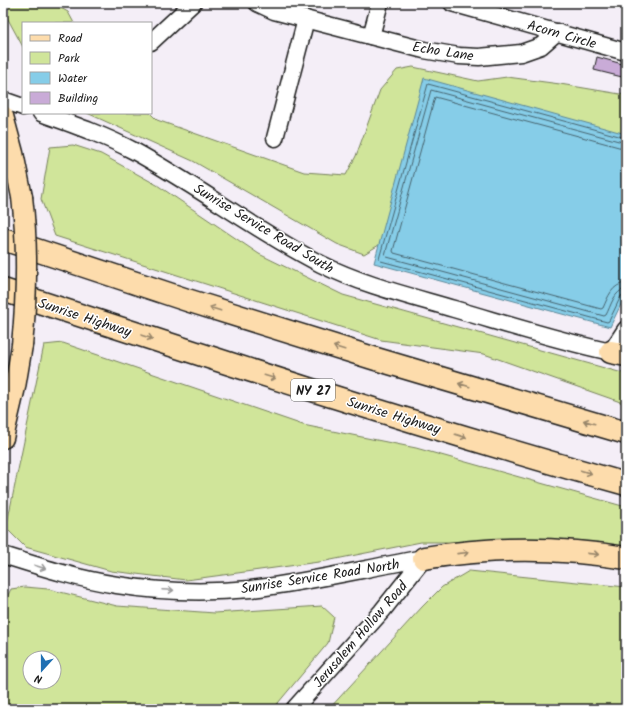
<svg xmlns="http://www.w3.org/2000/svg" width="629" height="712" font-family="Kalam,sans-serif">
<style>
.green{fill:#d0e59a;stroke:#76805b;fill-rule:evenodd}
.water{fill:#86cde8;stroke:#5c8696}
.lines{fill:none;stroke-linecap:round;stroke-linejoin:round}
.shore{stroke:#46636e;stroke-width:1}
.building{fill:#c9abd7;stroke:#1c1c1c}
.minor-casing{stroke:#1c1c1c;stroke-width:19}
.major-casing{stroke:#1c1c1c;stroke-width:23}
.highway-casing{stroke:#1c1c1c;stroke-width:25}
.minor{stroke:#fff;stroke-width:16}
.major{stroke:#fddcac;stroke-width:20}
.highway{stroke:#fddcac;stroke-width:22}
.major-bridge-casing{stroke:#1c1c1c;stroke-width:23;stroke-linecap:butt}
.major-bridge{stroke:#fddcac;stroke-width:20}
.oneway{stroke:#98866b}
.oneway2{stroke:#999}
.labels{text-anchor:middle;stroke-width:3;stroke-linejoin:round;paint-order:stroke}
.shield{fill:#fff;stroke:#606060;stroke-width:1}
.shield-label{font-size:13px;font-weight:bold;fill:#1c1c1c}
.street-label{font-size:14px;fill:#1c1c1c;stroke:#fff}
</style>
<rect width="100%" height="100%" fill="#f4eef7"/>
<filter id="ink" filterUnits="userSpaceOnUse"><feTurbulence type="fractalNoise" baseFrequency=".025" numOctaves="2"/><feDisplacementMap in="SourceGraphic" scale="8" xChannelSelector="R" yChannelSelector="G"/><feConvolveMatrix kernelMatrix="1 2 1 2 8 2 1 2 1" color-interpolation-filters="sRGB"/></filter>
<g filter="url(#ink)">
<g class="green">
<path d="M3,3H52L68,12L74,23H23V47L3,10Z"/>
<path d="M413,67L478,81L507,77L560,84L626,95V284L394,236L364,254L337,244L193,161L87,113H150L157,120L304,172L346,175L356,156L380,90L397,70Z"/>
<path d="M73,145L101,154L157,185L259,254L343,295L626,374V404L484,354L381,340L55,236L41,199L50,147Z"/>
<path d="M63,343L303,425L416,448L626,507V547L484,542H421L326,561L186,580L111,571L25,547L6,528L44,345Z"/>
<path d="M469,571L626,587V709H329L422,607L442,587Z"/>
<path d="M25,587L48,589L117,606L215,613L322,606L334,617L328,643L273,709H3V605L11,589ZM30,658H54V682H30Z"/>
</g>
<path class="water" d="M424,78L626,134V294L610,327L374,263Z"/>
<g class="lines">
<g class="shore">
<path d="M626,138L428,84L379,259L381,261L607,322L609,321L621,296L626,294"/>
<path d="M626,143L431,90L385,255L387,257L604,316L606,315C611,306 614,290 626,289"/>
<path d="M626,149L435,97L393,251L394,253L601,309L603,308C608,297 612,284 626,283"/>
</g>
</g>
<path class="building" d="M597,57L626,65V78L594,70Z"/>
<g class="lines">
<g class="minor-casing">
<g id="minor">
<path d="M257,3L274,11L424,50L459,56L479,57L521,53L541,46L557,32"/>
<path d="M452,3L626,52"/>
<path d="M371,36L380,3"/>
<path d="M151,42L193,3"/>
<path d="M3,100L23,107"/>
<path d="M41,113C72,124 104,135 134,151C198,186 256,231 321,264C363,285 410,296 454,309C506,324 558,341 611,352L626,329"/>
<path d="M275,138L306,19"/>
<path d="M3,555C41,567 78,579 117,585C161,592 207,593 251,589C309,582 367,568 424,558"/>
<path d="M294,709L382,611L424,558"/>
</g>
</g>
<g class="major-casing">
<g id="major">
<path d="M3,116L13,153L22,197"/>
<path d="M3,438L15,387L22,345"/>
</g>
</g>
<g class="highway-casing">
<g id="highway">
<path d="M3,239L187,300L376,359L626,433"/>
<path d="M3,290C210,358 416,425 626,484"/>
<path d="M611,352L626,355"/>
<path d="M424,558C491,547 560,547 626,558"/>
</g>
</g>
<use href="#minor" class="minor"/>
<use href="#major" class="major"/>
<use href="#highway" class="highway"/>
<g class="major-bridge-casing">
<path id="major-bridge" d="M22,197C28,247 27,296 22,345"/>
</g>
<use href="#major-bridge" class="major-bridge"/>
</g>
<defs><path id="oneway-shaft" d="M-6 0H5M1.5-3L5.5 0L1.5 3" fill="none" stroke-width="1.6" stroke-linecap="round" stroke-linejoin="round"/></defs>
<g class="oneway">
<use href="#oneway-shaft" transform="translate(215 309) rotate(-162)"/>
<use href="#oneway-shaft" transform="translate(147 337) rotate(18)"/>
<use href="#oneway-shaft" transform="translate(339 348) rotate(-163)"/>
<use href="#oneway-shaft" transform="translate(270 377) rotate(17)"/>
<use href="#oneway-shaft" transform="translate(464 385) rotate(-164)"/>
<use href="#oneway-shaft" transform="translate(589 422) rotate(-164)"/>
<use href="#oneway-shaft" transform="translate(461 436) rotate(17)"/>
<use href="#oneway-shaft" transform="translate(586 472) rotate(16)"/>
<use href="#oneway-shaft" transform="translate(463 553) rotate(-6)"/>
<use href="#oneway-shaft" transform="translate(593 554) rotate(6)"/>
</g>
<g class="oneway2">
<use href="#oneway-shaft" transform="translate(40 567) rotate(17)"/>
<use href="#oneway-shaft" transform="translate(168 590) rotate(3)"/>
</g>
</g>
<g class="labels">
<rect class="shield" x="291" y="379" width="44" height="22" rx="3"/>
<g class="shield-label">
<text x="313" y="395">NY 27</text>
</g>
<g class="street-label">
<text transform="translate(562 34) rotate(16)" y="5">Acorn Circle</text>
<text transform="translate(443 51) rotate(9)" y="5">Echo Lane</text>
<text transform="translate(264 228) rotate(31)" y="5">Sunrise Service Road South</text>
<text transform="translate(85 317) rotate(18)" y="5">Sunrise Highway</text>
<text transform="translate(394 415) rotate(17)" y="5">Sunrise Highway</text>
<text transform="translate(320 576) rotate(-9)" y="5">Sunrise Service Road North</text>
<text transform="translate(360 634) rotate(-49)" y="5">Jerusalem Hollow Road</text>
</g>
</g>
<rect width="629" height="712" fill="none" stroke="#fff" stroke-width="16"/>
<rect x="8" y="8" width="613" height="696" fill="none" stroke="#1c1c1c" stroke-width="1.5" filter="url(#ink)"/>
<rect x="22" y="22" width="130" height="92" fill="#ffffff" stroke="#a4a4a4"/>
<rect x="30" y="35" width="20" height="6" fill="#fddcac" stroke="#a4a4a4"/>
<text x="58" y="42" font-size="12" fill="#1c1c1c">Road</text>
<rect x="30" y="52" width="20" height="12" fill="#d0e59a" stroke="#a4a4a4"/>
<text x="58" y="62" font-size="12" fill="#1c1c1c">Park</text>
<rect x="30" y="72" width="20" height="12" fill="#86cde8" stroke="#a4a4a4"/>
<text x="58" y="82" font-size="12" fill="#1c1c1c">Water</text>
<rect x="30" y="92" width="20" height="12" fill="#c9abd7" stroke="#a4a4a4"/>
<text x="58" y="102" font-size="12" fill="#1c1c1c">Building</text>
<g transform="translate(42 670) rotate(201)"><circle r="19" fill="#ffffff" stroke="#a4a4a4"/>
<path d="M0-3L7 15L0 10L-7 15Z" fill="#1f6fb2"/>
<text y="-6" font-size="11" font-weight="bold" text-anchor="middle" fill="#1c1c1c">N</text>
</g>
</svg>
